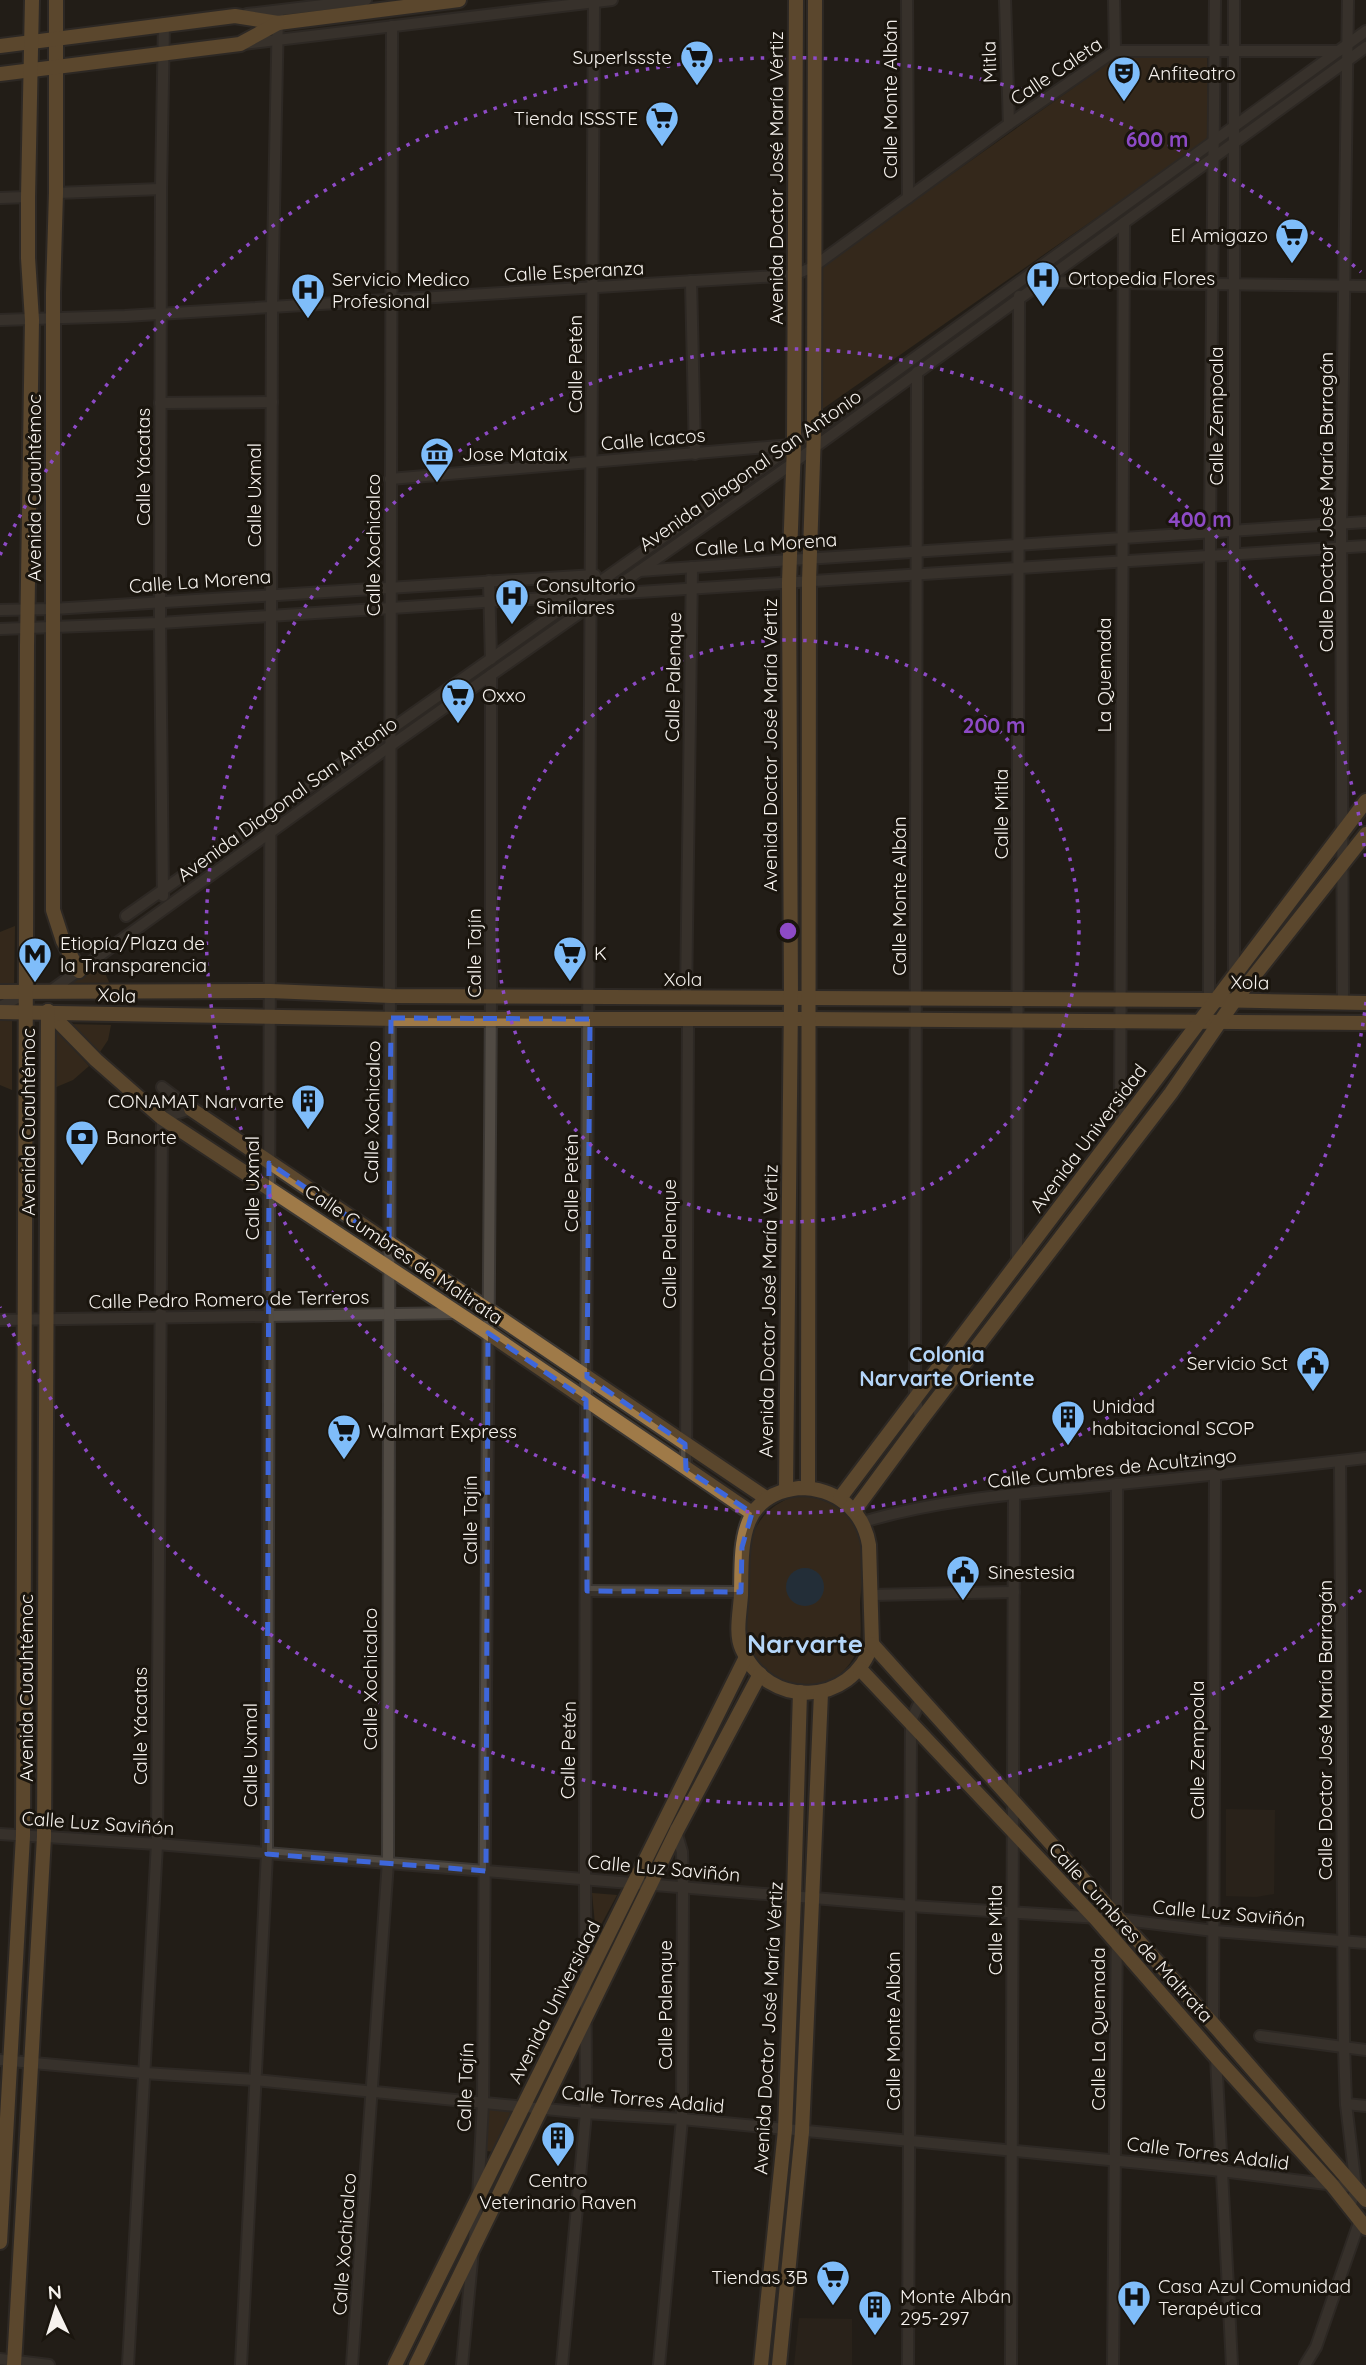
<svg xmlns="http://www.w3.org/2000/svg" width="1366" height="2365" font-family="Quicksand,sans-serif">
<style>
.built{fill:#31281d}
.green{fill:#49371f}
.water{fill:#254360}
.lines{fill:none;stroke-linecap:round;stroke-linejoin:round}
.minor-casing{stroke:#3b3733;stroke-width:14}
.major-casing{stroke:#3b3733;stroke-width:18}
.minor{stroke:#514b44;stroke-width:10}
.major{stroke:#9f7a48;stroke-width:14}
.marked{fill:none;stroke:#3e67db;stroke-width:5;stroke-dasharray:14 9;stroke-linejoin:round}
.ring{fill:none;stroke:#8d4ac6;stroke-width:3.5;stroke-dasharray:3.5 7}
.labels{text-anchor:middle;stroke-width:6;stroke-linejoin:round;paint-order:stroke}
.poi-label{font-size:19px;fill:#f6f2ee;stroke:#1a150e;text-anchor:start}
.street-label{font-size:19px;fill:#f6f2ee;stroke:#1a150e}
.neighbourhood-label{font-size:21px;font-weight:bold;fill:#b5d6f9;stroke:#1a150e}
.district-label{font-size:26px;font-weight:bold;fill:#b5d6f9;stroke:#1a150e}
.centre{fill:#8d4ac6;stroke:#1a150e;stroke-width:3.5}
.ring-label{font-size:21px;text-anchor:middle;font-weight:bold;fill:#8d4ac6;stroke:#1a150e;stroke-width:6;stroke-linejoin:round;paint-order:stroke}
</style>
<rect width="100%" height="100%" fill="#231e17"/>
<g class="built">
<path d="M1226,1809L1275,1810L1274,1894L1256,1897L1226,1896Z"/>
<path d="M799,2318L852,2319V2365H794Z"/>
</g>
<g class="green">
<path d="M1117,57H1207L1208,140L821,410L818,269Z"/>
<path d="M15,926L14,987H0V932Z"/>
<path d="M101,964L112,989L65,988Z"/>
<path d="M0,1021H12V1090L0,1085Z"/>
<path d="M67,1024L111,1025L108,1040L98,1055Z"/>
<path d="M53,1027L89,1066L73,1080L54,1088Z"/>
<path d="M795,1496C827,1496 854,1511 862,1545C866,1560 861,1587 860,1603C860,1617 863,1639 857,1651C832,1705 767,1694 746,1643C742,1632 749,1559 750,1542C758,1517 771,1505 795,1496Z"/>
<path d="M592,1893L617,1895L596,1934Z"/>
<path d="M485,2107L513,2111L493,2152L487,2151Z"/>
</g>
<circle class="water" cx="805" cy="1587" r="19"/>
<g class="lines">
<g class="minor-casing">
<g id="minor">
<path d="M907,0L908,198"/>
<path d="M1005,0L1009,124"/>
<path d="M1114,0L1115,51"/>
<path d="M247,14L366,0"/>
<path d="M243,44L612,0"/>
<path d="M56,193L161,189"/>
<path d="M0,198L28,197"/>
<path d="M691,281L695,454"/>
<path d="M1039,282L1366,286"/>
<path d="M0,320L125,316L794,275L813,267L1009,124L1115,51H1339"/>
<path d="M917,372L915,1398L921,1420"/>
<path d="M160,403L272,402"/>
<path d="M390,479L791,445"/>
<path d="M639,571L790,560L1366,522"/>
<path d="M489,581L491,659"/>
<path d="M607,594L1366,546"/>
<path d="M0,610L53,609L595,575"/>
<path d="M0,629L160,623L577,596"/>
<path d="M163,896L160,623L161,189L164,23"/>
<path d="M126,916L794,445L1366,31"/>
<path d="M1234,977V0"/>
<path d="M49,992L390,746L793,463L1366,47"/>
<path d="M686,998L692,567"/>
<path d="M1209,1000L1210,528L1215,0"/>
<path d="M1343,1003L1341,523L1348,0"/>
<path d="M0,1007L26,993"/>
<path d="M162,1087L191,1109"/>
<path d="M1120,1128L1124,223"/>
<path d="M1017,1262L1019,296"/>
<path d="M0,1320L459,1313"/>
<path d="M1340,1461L1344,2047L1346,2104L1356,2188L1350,2207"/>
<path d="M686,1469L688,1019"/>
<path d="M863,1522C936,1500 1013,1494 1089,1487C1182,1478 1274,1469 1366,1458"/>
<path d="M587,1591L741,1592"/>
<path d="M871,1595L1014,1592"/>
<path d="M0,1834L157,1844L911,1906L1117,1919L1214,1931L1366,1943"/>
<path d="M1213,2024L1215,1475"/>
<path d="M1260,2036L1366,2050"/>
<path d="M1216,2057L1232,2365"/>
<path d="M0,2060L144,2073L255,2080L586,2113L682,2119L1213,2170L1359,2188"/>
<path d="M1346,2104L1366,2106"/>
<path d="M0,2359L49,2365"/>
<path d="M128,2365L157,1844L162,1118L191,1109"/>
<path d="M241,2365L267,1854L272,307L278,11"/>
<path d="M352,2365L388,1862L392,26"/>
<path d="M462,2365L478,2197L483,2103L491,997V675"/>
<path d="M562,2365L586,2113L585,1878L586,1400L594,0"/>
<path d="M659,2365L682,2119L683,1887L682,1852L675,1828"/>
<path d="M908,2365L911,1721L921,1699"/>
<path d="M1011,2365L1014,1494"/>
<path d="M1113,2365L1117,1919V1484"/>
<path d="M1305,2365L1316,2347L1360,2220"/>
</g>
</g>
<g class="major-casing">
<g id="major">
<path d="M56,0V193L53,293V910L63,941L79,971"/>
<path d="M0,46L235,16L278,23L459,0"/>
<path d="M0,74L240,44L278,23"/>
<path d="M0,992L271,991L391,996L1209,1000L1366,1003"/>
<path d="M48,1011L96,1060L162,1118L488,1333L752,1513"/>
<path d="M0,1012L397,1019H808L1366,1023"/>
<path d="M191,1109L766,1498"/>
<path d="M799,1488C835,1488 863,1509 869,1545L872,1644C852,1707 767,1709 742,1649C735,1634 740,1612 741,1595C742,1547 737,1495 799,1488Z"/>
<path d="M808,1488L809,582L814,431L815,0"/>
<path d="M786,1489L791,999L789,583L794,445L796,0"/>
<path d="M840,1498L1366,801"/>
<path d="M854,1511L921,1420L1171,1093L1235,1000L1366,834"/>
<path d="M872,1644L1213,2024L1366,2200"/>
<path d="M860,1669L1096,1919L1216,2057L1332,2185L1366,2228"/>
<path d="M0,2242L23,1836L27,645L32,320L28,258V197L32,0"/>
<path d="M14,2365L44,1837L48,1011"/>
<path d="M395,2365L746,1657"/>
<path d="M416,2365L677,1830L760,1674"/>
<path d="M761,2365L785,2130L794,1896L800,1692"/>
<path d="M779,2365L802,2132L821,1693"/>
</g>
</g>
<use href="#minor" class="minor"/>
<use href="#major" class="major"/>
</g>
<path d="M0 0H1366V2365H0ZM391,1018L590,1019L587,1377L685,1444L686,1469L752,1513L742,1547L741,1592L587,1591L586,1400L488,1333L486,1871L267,1854L269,1163L389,1244Z" fill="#231e17" fill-opacity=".55" fill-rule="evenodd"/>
<path class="marked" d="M391,1018L590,1019L587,1377L685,1444L686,1469L752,1513L742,1547L741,1592L587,1591L586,1400L488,1333L486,1871L267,1854L269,1163L389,1244Z"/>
<g class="ring">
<circle cx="788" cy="931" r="291"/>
<path d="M1366 1002A582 582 0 1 1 1366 860"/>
<path d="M1361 1590A873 873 0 0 1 0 1307M0 555A873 873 0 0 1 1361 272"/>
</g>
<defs>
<g id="supermarket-pin" transform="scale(1.75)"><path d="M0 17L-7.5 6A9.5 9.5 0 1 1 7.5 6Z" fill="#7fbdfa" stroke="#1a150e"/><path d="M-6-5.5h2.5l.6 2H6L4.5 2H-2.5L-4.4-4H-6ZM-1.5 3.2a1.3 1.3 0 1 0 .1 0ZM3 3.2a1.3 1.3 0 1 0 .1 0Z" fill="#111"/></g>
<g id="theatre-pin" transform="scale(1.75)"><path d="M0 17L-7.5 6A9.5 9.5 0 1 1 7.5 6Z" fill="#7fbdfa" stroke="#1a150e"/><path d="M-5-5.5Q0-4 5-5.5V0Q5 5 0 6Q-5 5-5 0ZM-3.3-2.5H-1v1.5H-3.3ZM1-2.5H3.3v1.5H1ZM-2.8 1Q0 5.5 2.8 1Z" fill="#111"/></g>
<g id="hospital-pin" transform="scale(1.75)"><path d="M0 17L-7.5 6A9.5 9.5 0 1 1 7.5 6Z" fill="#7fbdfa" stroke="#1a150e"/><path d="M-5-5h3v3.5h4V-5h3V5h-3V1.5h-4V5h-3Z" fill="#111"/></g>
<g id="museum-pin" transform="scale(1.75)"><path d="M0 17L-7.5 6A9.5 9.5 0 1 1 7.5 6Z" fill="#7fbdfa" stroke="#1a150e"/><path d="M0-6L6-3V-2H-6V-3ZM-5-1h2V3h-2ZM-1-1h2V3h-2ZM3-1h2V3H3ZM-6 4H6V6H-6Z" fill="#111"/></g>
<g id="metro-pin" transform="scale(1.75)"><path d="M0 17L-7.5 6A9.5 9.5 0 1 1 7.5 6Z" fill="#7fbdfa" stroke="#1a150e"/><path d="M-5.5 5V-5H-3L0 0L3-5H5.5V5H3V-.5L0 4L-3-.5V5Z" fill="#111"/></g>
<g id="building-pin" transform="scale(1.75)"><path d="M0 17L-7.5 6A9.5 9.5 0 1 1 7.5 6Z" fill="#7fbdfa" stroke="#1a150e"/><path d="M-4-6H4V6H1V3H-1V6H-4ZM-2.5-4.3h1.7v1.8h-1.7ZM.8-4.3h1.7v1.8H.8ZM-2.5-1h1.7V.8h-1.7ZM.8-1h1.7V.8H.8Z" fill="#111"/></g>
<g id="bank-pin" transform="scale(1.75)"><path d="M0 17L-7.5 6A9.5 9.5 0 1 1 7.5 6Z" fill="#7fbdfa" stroke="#1a150e"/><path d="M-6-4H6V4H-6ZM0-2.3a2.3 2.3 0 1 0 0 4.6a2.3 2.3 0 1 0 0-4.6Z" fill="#111"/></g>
<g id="civic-pin" transform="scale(1.75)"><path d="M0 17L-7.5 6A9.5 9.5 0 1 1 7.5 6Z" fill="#7fbdfa" stroke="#1a150e"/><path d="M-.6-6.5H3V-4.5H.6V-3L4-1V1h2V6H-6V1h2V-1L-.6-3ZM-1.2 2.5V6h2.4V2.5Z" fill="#111"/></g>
</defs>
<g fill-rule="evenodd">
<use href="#supermarket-pin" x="697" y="57"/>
<use href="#theatre-pin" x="1124" y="73"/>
<use href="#supermarket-pin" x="662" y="118"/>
<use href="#supermarket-pin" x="1292" y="235"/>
<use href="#hospital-pin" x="1043" y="278"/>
<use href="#hospital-pin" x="308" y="290"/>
<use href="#museum-pin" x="437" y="454"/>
<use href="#hospital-pin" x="512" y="596"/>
<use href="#supermarket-pin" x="458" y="695"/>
<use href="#supermarket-pin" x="570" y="953"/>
<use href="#metro-pin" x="35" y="954"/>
<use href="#building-pin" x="308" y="1101"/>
<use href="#bank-pin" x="82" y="1137"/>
<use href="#civic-pin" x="1313" y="1363"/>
<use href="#building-pin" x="1068" y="1417"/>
<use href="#supermarket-pin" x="344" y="1431"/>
<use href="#civic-pin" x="963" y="1572"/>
<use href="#building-pin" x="558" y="2138"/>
<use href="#supermarket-pin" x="833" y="2277"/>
<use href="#hospital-pin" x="1134" y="2297"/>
<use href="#building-pin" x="875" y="2307"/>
</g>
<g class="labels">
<g class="poi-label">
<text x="672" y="64" text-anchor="end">SuperIssste</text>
<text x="1148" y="80">Anfiteatro</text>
<text x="638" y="125" text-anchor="end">Tienda ISSSTE</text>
<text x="1268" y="242" text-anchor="end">El Amigazo</text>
<text x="1068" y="285">Ortopedia Flores</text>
<text x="332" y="286">Servicio Medico<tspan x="332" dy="22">Profesional</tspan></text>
<text x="462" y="461">Jose Mataix</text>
<text x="536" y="592">Consultorio<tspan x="536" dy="22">Similares</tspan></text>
<text x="482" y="702">Oxxo</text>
<text x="60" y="950">Etiopía/Plaza de<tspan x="60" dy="22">la Transparencia</tspan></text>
<text x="594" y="960">K</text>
<text x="284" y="1108" text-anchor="end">CONAMAT Narvarte</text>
<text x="106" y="1144">Banorte</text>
<text x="1288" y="1370" text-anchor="end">Servicio Sct</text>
<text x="1092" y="1413">Unidad<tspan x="1092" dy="22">habitacional SCOP</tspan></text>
<text x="368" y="1438">Walmart Express</text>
<text x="988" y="1579">Sinestesia</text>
<text x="558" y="2187" text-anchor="middle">Centro<tspan x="558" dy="22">Veterinario Raven</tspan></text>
<text x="808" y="2284" text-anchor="end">Tiendas 3B</text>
<text x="1158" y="2293">Casa Azul Comunidad<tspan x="1158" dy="22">Terapéutica</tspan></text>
<text x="900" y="2303">Monte Albán<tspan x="900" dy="22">295-297</tspan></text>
</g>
<g class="street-label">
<text transform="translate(989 62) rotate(-92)" y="7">Mitla</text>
<text transform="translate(1056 71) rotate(-34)" y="7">Calle Caleta</text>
<text transform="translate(890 99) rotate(-90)" y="7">Calle Monte Albán</text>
<text transform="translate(776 178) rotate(-90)" y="7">Avenida Doctor José María Vértiz</text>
<text transform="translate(574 271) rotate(-3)" y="7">Calle Esperanza</text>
<text transform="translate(575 364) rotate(-90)" y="7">Calle Petén</text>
<text transform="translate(1216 416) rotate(-90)" y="7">Calle Zempoala</text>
<text transform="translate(653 439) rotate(-5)" y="7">Calle Icacos</text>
<text transform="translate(143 467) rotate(-90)" y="7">Calle Yácatas</text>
<text transform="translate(750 470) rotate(-35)" y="7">Avenida Diagonal San Antonio</text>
<text transform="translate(34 488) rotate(-90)" y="7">Avenida Cuauhtémoc</text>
<text transform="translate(254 495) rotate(-90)" y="7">Calle Uxmal</text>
<text transform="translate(1326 502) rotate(-90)" y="7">Calle Doctor José María Barragán</text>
<text transform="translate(766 544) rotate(-4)" y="7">Calle La Morena</text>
<text transform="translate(373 545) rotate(-90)" y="7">Calle Xochicalco</text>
<text transform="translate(200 581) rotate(-4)" y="7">Calle La Morena</text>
<text transform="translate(1104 675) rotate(-90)" y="7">La Quemada</text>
<text transform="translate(673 677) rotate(-89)" y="7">Calle Palenque</text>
<text transform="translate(770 745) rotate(-90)" y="7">Avenida Doctor José María Vértiz</text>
<text transform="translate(287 799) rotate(-36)" y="7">Avenida Diagonal San Antonio</text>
<text transform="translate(1001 814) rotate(-90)" y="7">Calle Mitla</text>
<text transform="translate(899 896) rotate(-90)" y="7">Calle Monte Albán</text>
<text transform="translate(474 953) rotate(-90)" y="7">Calle Tajín</text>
<text x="683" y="986">Xola</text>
<text transform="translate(1250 982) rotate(1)" y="7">Xola</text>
<text transform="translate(117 995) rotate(2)" y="7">Xola</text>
<text transform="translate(372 1112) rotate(-89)" y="7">Calle Xochicalco</text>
<text transform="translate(28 1122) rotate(-90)" y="7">Avenida Cuauhtémoc</text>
<text transform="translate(1088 1138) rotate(-53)" y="7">Avenida Universidad</text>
<text transform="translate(571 1183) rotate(-90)" y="7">Calle Petén</text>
<text transform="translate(252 1188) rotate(-90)" y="7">Calle Uxmal</text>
<text transform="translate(669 1244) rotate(-90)" y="7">Calle Palenque</text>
<text transform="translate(404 1254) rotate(34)" y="7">Calle Cumbres de Maltrata</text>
<text transform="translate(229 1299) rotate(-1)" y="7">Calle Pedro Romero de Terreros</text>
<text transform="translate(768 1311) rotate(-89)" y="7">Avenida Doctor José María Vértiz</text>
<text transform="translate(1112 1468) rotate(-6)" y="7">Calle Cumbres de Acultzingo</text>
<text transform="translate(470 1520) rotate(-90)" y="7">Calle Tajín</text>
<text transform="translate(370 1679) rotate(-90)" y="7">Calle Xochicalco</text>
<text transform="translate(26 1688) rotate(-90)" y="7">Avenida Cuauhtémoc</text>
<text transform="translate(140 1726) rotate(-90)" y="7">Calle Yácatas</text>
<text transform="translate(1325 1730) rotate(-90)" y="7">Calle Doctor José María Barragán</text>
<text transform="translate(568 1750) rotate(-89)" y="7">Calle Petén</text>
<text transform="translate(1197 1750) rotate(-90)" y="7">Calle Zempoala</text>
<text transform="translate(250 1755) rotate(-90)" y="7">Calle Uxmal</text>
<text transform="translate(98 1823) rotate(4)" y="7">Calle Luz Saviñón</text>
<text transform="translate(664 1868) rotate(5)" y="7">Calle Luz Saviñón</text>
<text transform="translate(1229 1913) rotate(5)" y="7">Calle Luz Saviñón</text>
<text transform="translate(995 1930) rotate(-90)" y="7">Calle Mitla</text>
<text transform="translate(1131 1932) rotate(48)" y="7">Calle Cumbres de Maltrata</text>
<text transform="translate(554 2002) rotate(-63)" y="7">Avenida Universidad</text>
<text transform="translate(665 2005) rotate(-90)" y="7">Calle Palenque</text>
<text transform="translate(768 2028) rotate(-87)" y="7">Avenida Doctor José María Vértiz</text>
<text transform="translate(1098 2029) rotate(-90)" y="7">Calle La Quemada</text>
<text transform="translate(893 2031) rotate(-90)" y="7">Calle Monte Albán</text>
<text transform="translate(465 2087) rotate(-88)" y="7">Calle Tajín</text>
<text transform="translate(643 2099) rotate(5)" y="7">Calle Torres Adalid</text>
<text transform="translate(1208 2153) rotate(7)" y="7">Calle Torres Adalid</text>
<text transform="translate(344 2244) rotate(-86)" y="7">Calle Xochicalco</text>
</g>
<g class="neighbourhood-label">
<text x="947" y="1362">Colonia<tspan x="947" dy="24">Narvarte Oriente</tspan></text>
</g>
<g class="district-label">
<text x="805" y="1653">Narvarte</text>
</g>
</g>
<circle cx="788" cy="931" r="10" class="centre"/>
<g class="ring-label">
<text x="1157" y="147">600 m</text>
<text x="1200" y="527">400 m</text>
<text x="994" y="733">200 m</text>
</g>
<g transform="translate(56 2309) rotate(356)" stroke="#1a150e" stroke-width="5" paint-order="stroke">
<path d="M0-5L12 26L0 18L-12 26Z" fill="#f6f2ee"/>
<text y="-10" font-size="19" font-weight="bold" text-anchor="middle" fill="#f6f2ee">N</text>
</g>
</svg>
